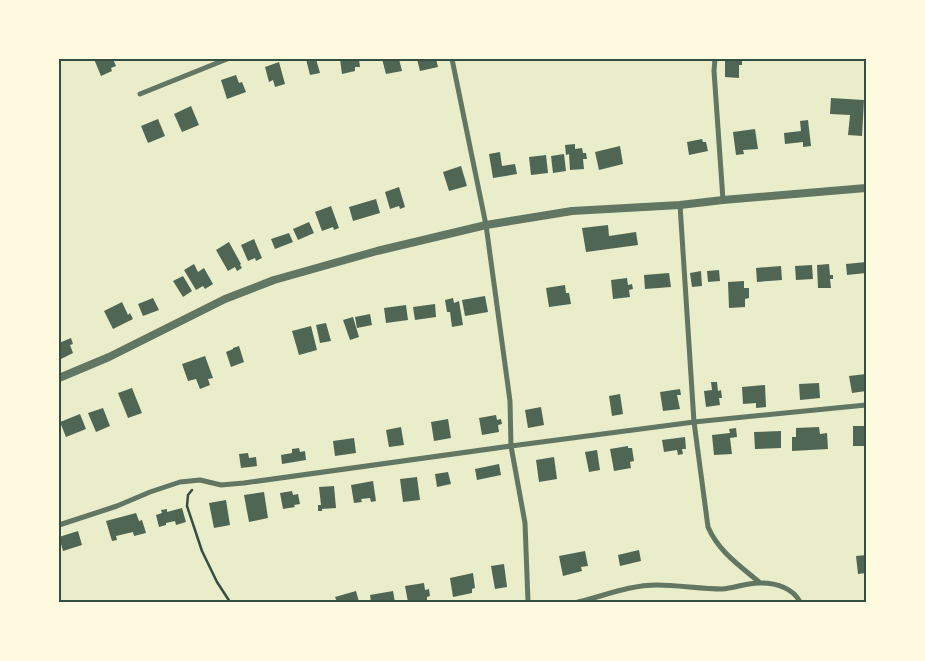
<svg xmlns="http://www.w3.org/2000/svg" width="925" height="661" font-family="'Alegreya Sans',sans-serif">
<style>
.building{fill:#4f6655}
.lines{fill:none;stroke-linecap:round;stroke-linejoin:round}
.path{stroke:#344e41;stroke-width:2.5}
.minor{stroke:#617663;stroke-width:5}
.tertiary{stroke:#617663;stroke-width:8}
.neatline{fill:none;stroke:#344e41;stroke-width:2}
</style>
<rect width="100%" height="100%" fill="#e9edc9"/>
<g class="building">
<path d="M94,59H113L116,66L111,68L112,71L101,76Z"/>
<path d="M306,59H316L320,73L310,75Z"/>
<path d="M340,59H359L360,67H355V71L342,74Z"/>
<path d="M382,59H399L402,71L386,74Z"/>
<path d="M417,59H436L438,67L420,71Z"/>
<path d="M725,59H742V65H739V78L725,77Z"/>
<path d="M279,62L285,84L275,87L273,80L269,82L265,67Z"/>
<path d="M236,75L239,83L242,82L246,92L227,99L221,80Z"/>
<path d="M831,98L864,100L862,136L848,135L850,115L830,114Z"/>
<path d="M191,106L199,125L182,132L174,114Z"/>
<path d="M158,119L165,136L148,143L141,126Z"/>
<path d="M808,120L811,146L803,147V142L785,144L784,133L801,131L800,121Z"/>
<path d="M755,129L758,149L743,150L744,154L736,155L733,132Z"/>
<path d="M702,139L703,142H706L708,151L689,155L687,142Z"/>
<path d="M575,144V149L582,148L583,153H586L587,159H583L584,169L570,170L569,154L566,155L565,145Z"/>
<path d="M620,146L623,164L599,170L595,152Z"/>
<path d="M500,152L502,166L515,164L517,174L493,178L489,154Z"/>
<path d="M564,154L566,171L553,173L551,156Z"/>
<path d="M546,155L548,173L531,175L529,157Z"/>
<path d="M461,166L467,186L449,191L443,172Z"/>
<path d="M399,187L405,207L400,209L399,206L390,209L385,192Z"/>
<path d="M376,199L380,213L353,221L349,207Z"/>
<path d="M331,206L339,228L334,230L333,227L322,231L315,212Z"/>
<path d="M309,222L314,233L298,240L293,229Z"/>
<path d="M608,225L609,236L636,232L638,245L586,252L582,228Z"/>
<path d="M289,233L293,242L275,249L271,239Z"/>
<path d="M254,239L262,258L256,261L255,258L248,261L241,245Z"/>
<path d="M229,242L241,264L240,265L242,268L237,271L235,267L228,271L216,250Z"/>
<path d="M866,262V273L847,275L846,264Z"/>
<path d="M194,264L198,272L204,268L213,284L205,289L203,286L196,290L184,270Z"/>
<path d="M829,264L830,275H833V279H830L831,288H818L817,265Z"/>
<path d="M812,265L813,279L796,280L795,266Z"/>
<path d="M781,266L782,280L757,282L756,268Z"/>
<path d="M719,270L720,281L708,282L707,271Z"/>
<path d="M701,271L702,286L692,287L690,273Z"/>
<path d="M669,273L671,287L645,289L644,275Z"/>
<path d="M183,276L192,291L183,297L173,281Z"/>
<path d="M627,278L628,285L632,284L633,289L629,290L630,297L613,299L611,280Z"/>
<path d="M744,281V288H749V298L745,299V307L729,308L728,282Z"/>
<path d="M565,285L566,293H569L571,304L549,307L546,288Z"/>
<path d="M485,296L488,312L465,316L462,300Z"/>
<path d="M153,298L159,310L143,316L138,304Z"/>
<path d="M453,298L454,303L459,301L463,325L452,327L450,312H447L445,300Z"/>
<path d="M122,302L128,315L130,313L133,319L113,329L104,311Z"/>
<path d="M435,304L436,317L415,320L413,307Z"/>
<path d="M406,305L408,320L386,323L384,308Z"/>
<path d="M370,314L372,325L357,328L355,317Z"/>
<path d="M353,317L359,337L350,340L343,320Z"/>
<path d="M326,323L331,341L320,343L316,325Z"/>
<path d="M311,326L317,350L299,355L292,331Z"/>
<path d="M71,338L73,344L70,345L73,353L59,360V343Z"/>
<path d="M239,346L244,362L231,367L226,352L233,349V348Z"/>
<path d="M205,356L213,378L208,379L210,385L200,389L196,379L188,381L182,364Z"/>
<path d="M866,374V391L852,393L849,376Z"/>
<path d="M711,382H717L718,391L721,390L722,398H719L720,405L706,407L704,391L712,390Z"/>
<path d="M819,383L820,398L800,400L799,384Z"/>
<path d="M765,385L766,407L756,408V403L743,404L742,387Z"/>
<path d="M132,388L142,413L128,418L118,393Z"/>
<path d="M680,389L681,395H677L680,409L663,411L660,392Z"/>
<path d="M620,394L623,414L612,416L609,396Z"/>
<path d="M541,407L544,425L528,428L525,410Z"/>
<path d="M103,408L110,426L96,432L88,413Z"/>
<path d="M80,414L86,429L66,437L60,422Z"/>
<path d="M496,415L497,420L501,419L502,424L498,425L499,432L482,435L479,418Z"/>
<path d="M448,419L451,438L434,441L431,422Z"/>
<rect x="853" y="426" width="13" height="20"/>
<path d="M401,427L404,445L389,447L386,430Z"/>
<path d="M819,427L820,434L827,433L828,449L792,451V437H796V428Z"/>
<path d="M736,428L737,437L730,438L732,454L714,455L712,435L730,433L729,429Z"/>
<path d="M781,431V448L755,449L754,432Z"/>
<path d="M685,437L686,449H682L683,454L678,455L677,450L664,452L662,440Z"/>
<path d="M354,438L356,453L335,456L333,441Z"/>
<path d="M628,446V448H632L634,461L630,462L631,468L614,471L610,449Z"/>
<path d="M299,448L300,452L305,451L306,460L282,464L281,455L292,453V449Z"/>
<path d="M597,450L600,470L589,472L585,452Z"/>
<path d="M248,453L249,458L256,457L257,466L241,468L239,454Z"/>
<path d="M554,457L557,479L539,482L536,460Z"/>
<path d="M499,464L501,475L477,480L475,469Z"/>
<path d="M448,472L451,484L437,487L435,474Z"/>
<path d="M417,477L420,500L403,502L400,479Z"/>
<path d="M373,481L376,501L371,502L370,498L361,499L362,502L354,503L351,485Z"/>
<path d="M334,486L336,508L322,509V511H318V505H321L319,487Z"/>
<path d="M292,491L293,495L298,494L300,504L294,505L295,507L283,509L280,493Z"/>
<path d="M264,492L268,518L249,522L244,495Z"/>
<path d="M226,500L230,525L214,528L209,503Z"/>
<path d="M182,508L186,522L176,525L175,521L166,523V525L159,527L156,515L162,513L161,510L167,509V512Z"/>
<path d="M136,513L139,521L142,520L146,533L134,536L133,532L116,536L117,540L112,541L106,521Z"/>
<path d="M78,531L82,545L63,551L59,537Z"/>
<path d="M639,550L641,561L620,566L618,555Z"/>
<path d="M585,551L588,566L581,567L582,571L563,576L559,556Z"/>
<path d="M866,555V573L858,574L856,556Z"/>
<path d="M504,564L507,587L495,589L491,566Z"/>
<path d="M473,573L475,588L472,589V593L453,597L450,578Z"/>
<path d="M424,583L425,590L429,589L430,596L427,597V601L408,602L405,586Z"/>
<path d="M356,591L359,602H337L335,597Z"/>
<path d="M393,591L395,602H371L370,595Z"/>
</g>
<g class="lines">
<path class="path" d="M192,490L188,495L187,506L202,551L217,582L230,602"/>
<g class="minor">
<path d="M452,59L486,225L510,401L511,446L525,523L528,602"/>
<path d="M715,59L714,71L723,200"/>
<path d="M140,94L227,59"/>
<path d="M680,205L694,422L708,527C719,552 739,565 759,582"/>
<path d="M59,525L117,506L150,492L180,482L200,480L221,485L244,483L511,446L694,422L866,405"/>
<path d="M578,602C604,596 629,585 657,585C678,585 701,589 722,589C735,588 749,582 761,583C776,583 793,588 800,602"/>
</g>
<path class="tertiary" d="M59,378L109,357L225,299L274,280L377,251L486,225L572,211L680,205L723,200L866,188"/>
</g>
<rect width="925" height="661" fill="none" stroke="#fefae0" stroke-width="120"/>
<rect x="60" y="60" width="805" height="541" class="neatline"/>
</svg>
